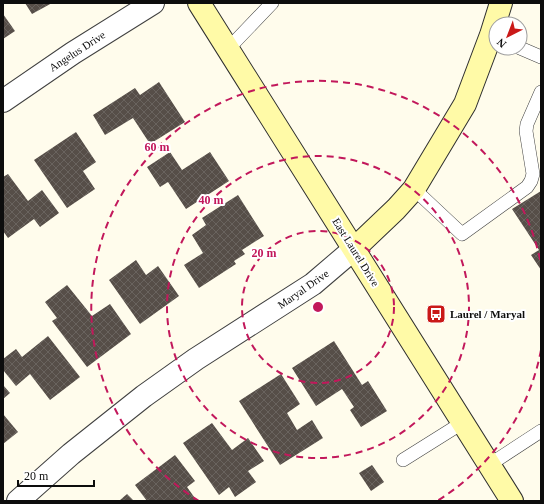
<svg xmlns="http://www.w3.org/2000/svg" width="544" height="504" font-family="Georgia,serif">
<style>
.building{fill:url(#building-cross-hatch)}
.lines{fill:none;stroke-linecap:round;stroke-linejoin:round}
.lane-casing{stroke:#404040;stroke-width:14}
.street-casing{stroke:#404040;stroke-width:24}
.secondary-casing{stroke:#2f2f2f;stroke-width:24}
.lane{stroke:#fff;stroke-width:13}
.street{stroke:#fff;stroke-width:22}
.secondary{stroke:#fffaa7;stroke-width:22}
.ring{fill:none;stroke:#c2185b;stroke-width:2;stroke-dasharray:7 5}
.labels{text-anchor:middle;stroke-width:4;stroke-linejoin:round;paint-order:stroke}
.street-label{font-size:11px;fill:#0d0d0d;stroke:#fff}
.poi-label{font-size:11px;font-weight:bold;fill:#0d0d0d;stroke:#fff;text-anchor:start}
.centre{fill:#c2185b;stroke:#fff;stroke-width:2}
.ring-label{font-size:12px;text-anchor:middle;font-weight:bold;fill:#c2185b;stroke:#fff;stroke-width:4;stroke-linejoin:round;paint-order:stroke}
</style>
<defs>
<pattern id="building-cross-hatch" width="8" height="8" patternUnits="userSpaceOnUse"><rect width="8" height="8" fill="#564e48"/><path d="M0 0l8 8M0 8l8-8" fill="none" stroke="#69635e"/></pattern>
</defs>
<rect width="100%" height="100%" fill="#fffcec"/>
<g class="building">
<path d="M25,3H52L32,14Z"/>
<path d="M3,14L15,31L3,39Z"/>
<path d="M159,82L185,122L150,144L133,118L105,135L93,115L135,88L140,95Z"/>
<path d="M76,132L96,162L83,171L95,189L67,208L34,160Z"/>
<path d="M170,152L182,170L210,152L229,181L186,209L168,182L160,187L147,167Z"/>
<path d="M8,174L28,201L42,190L59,213L40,227L34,219L8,238L3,231V177Z"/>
<path d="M541,191V270L531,255L539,250L512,209Z"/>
<path d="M238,195L264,236L242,250L245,254L234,261L236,264L199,288L184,265L203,253L192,235L206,225L202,218Z"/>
<path d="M136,260L146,275L158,266L179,296L140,324L109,280Z"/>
<path d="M67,285L92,316L110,304L131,334L87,367L52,321L57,318L45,302Z"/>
<path d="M48,336L80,377L50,400L30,374L16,386L3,370V359L16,349L22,357Z"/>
<path d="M334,341L362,385L368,381L387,411L361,427L350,410L354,407L342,389L316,406L292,368Z"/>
<path d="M281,374L300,404L287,413L297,430L312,420L323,438L280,465L239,401Z"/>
<path d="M3,385L10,393L3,399Z"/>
<path d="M3,414L18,432L3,444Z"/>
<path d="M212,423L232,450L248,438L264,461L248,471L256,482L235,497L229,487L219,495L183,443Z"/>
<path d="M175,455L195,481L187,487L197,501H147L135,485Z"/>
<path d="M372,465L384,482L371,491L359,473Z"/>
<path d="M127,494L134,501H119Z"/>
</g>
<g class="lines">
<g class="lane-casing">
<g id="lane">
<path d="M520,48L541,57"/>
<path d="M228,49L272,3"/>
<path d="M414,189L462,234L527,187L531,181L533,174L526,131L527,124L541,92"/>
<path d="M403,460L462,423"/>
<path d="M489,465L541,431"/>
</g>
</g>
<g class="street-casing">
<g id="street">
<path d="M3,101L73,53L153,3"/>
<path d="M18,501L71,454L144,396L196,359L313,284L354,249"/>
</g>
</g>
<g class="secondary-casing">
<g id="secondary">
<path d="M199,3L512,501"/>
<path d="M354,249L396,209L414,189L465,104L491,35L501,3"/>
</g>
</g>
<use href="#lane" class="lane"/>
<use href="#street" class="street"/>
<use href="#secondary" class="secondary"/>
</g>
<g class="ring">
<circle cx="318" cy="307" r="76"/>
<circle cx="318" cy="307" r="151"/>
<path d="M541 350A227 227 0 0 1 437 501M199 501A227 227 0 1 1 541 264"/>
</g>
<defs>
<g id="bus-square" transform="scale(1)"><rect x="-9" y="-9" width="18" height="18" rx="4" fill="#ca1918" stroke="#fff"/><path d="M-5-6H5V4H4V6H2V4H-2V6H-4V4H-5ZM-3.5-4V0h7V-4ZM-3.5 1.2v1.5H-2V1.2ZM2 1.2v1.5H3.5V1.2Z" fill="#fff"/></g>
</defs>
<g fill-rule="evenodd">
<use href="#bus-square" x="436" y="314"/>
</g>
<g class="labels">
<g class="street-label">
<text transform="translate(77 51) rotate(-33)" y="4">Angelus Drive</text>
<text transform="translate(356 252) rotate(58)" y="4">East Laurel Drive</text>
<text transform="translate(303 289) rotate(-35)" y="4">Maryal Drive</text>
</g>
<g class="poi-label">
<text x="450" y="318">Laurel / Maryal</text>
</g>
</g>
<circle cx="318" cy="307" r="6" class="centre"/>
<g class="ring-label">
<text x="157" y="151">60 m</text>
<text x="211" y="204">40 m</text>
<text x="264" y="257">20 m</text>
</g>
<rect width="544" height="504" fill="none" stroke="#0d0d0d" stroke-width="8"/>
<g transform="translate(508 36) rotate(222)"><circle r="19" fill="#ffffff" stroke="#9e9e9e"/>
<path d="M0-3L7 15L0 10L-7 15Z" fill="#ca1918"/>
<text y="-6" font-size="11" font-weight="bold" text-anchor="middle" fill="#0d0d0d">N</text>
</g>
<path d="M18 480v6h76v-6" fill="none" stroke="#0d0d0d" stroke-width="2"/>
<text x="24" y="480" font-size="12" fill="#0d0d0d" stroke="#ffffff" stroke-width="3" paint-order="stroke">20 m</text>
</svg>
